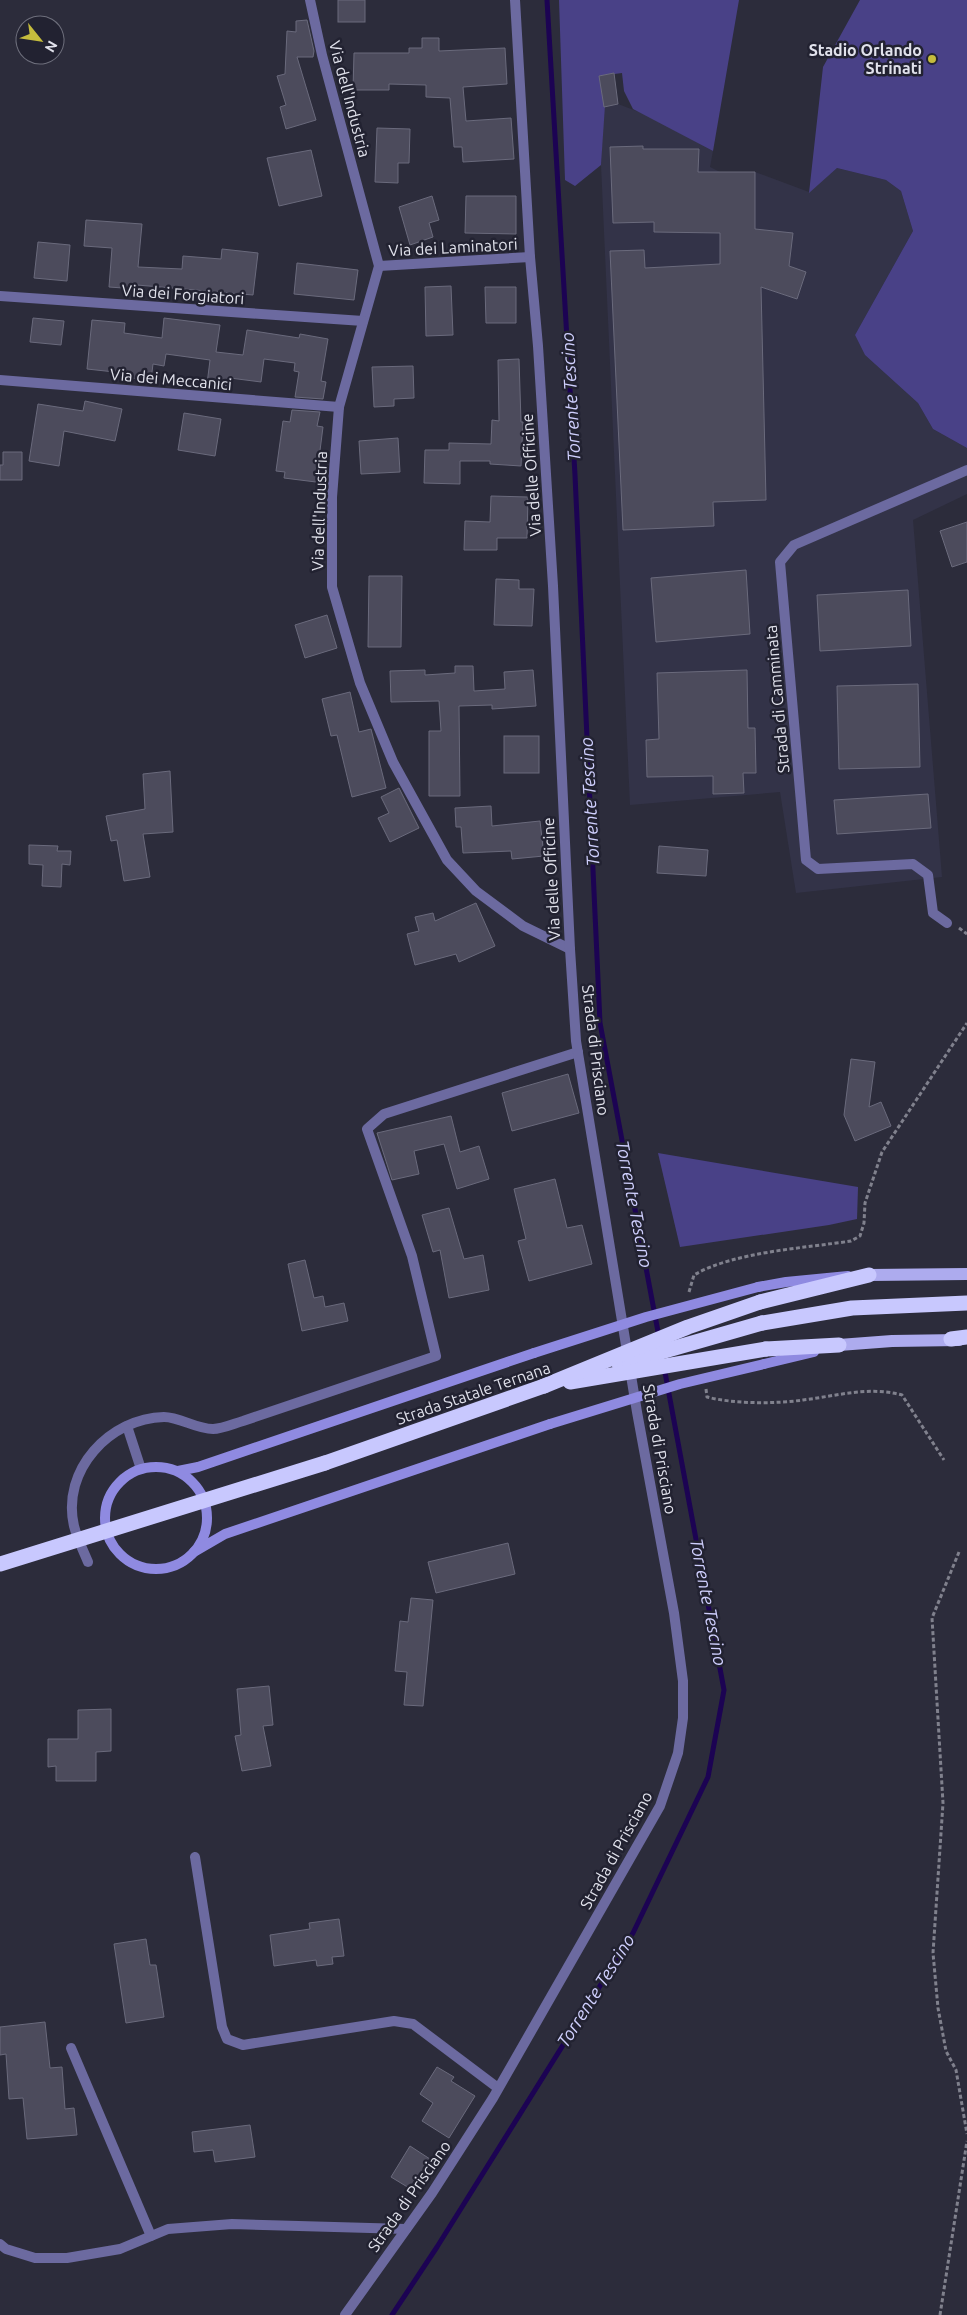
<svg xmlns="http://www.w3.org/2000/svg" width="967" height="2315" font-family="Ubuntu,sans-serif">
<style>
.built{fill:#333348}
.green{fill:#494187}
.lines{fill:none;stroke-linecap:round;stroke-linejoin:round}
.stream{stroke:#1c0353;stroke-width:5}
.building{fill:#4c4b5c;stroke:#6a6a7c}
.path{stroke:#80818d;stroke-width:3;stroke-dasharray:4 2.5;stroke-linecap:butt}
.street{stroke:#6c6aa0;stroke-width:10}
.secondary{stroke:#8f8ae1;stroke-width:10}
.primary{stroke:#adabee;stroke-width:12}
.highway{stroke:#c8c8fe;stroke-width:15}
.secondary-bridge{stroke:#8f8ae1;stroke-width:10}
.highway-bridge{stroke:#c8c8fe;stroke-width:15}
.poi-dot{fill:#c5bc3d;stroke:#222231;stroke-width:2}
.labels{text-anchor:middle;stroke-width:5;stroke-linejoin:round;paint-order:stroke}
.poi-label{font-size:16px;font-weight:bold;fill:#e1e2ec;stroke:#222231;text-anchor:end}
.street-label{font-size:16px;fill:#e1e2ec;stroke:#222231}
.water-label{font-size:18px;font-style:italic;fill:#cfcffd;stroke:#222231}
</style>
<rect width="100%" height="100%" fill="#2c2c3b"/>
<path class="built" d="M618,104L647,115L713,151L710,167L720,172H755L809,192L837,168L886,180L901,191L913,231L855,335L865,355L918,403L933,429L967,448V494L913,520L942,877L796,893L780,792L630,805L601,165L604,107Z"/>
<g class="green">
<path d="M559,0H739L713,151L633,109L624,91L622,73L607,75L601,165L575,186L565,180Z"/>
<path d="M860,0H967V448L933,429L918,403L865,355L855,335L913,231L901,191L886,180L837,168L809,193L823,67Z"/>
<path d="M658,1153L858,1187L857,1219L829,1225L680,1247Z"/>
</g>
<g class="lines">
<g class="stream">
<path d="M547,0L575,475L600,1023L659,1337"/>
<path d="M392,2315L437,2247L633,1933L708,1777L724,1690L664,1367"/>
</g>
</g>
<g class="building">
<rect x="338" y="0" width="27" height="22"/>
<path d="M307,20L314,51L313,57H297L316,120L286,129L280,107L286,105L277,76L285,74L287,31L296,32V21Z"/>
<path d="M422,38H439V51L505,48L507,84L463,87L466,121L511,118L514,159L463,162L462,147H454L450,98L426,97V85L389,84V90H353L354,53H409V48H422Z"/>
<path d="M614,73L618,104L604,107L599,76Z"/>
<path d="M377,128L410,129L409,163H398V183L375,182Z"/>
<path d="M643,146V149H699L698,172H755V229L793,233L789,266L806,272L797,299L761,287L766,500L713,502L714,526L623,530L610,251L644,250L645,268L720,264V233L654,232V222L613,223L610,147Z"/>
<path d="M311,150L322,196L279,206L267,158Z"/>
<path d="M432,196L439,220L429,223L433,237L410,245L399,207Z"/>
<path d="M466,196H516V234L465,233Z"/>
<path d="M86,220L142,224L138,267L182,269L183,256L221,259L222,249L258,253L253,295L137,285V289L109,287L112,248L84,246Z"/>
<path d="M38,242L70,245L67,281L34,278Z"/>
<path d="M297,263L358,270L354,300L294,294Z"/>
<path d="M451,286L453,335L426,336L425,287Z"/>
<path d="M485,287H516V323H486Z"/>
<path d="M33,318L64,321L61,345L30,342Z"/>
<path d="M164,318L220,325L216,352L243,355L247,330L299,338L300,334L328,339L321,381L326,382L323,399L295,397L299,372L294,371L295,363L264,359L261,382L230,378L229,386L207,384L210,360L166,354L164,366L153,364L151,380L132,378L133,374L87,369L92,320L125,323L124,333L162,338Z"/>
<path d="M519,359L521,422H523L521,466L490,464V461H460V484L424,483L425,450H449V443L491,444L492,420L499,421L498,360Z"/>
<path d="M413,366L414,398L394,399V406L374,407L372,367Z"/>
<path d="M85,401L122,409L115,441L64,431L59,466L29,461L38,404L83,411Z"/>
<path d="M292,410L320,412L317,426L323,427L316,482L284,478L285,472L276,471L283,421L290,422Z"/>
<path d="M184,413L221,419L215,456L178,450Z"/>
<path d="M398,438L400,472L361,474L359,441Z"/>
<path d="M3,452H22V480H0V465H3Z"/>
<path d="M491,496L528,497L527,538H497V550H464L465,521L490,522Z"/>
<path d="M967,522V562L952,567L940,531Z"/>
<path d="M746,570L750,634L656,642L651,578Z"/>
<path d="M369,576H402L401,647H368Z"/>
<path d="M496,579L519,580V589H534L532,626L494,625Z"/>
<path d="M908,590L911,646L820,651L817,595Z"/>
<path d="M327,615L337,648L305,658L295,625Z"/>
<path d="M455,666H473L474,691L505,689L504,672L533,670L536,706L492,709V705L459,706L460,796H429V731H441L439,701L391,702L390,671L425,670V675L455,673Z"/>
<path d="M747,670L748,728H755L756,773H743L744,793L713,794V776L647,777L646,740L659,739L657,673Z"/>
<path d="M918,684L920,767L839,769L837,686Z"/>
<path d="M350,692L359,732L371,729L386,788L352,797L337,735L331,736L322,699Z"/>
<rect x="504" y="736" width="35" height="37"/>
<path d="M170,771L173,832L143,834L150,877L124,881L117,840L111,841L106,816L145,809L143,774Z"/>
<path d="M399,788L419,828L390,842L378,818L389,813L381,797Z"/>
<path d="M928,794L931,828L837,834L834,800Z"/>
<path d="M491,806L492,826L540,821L544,856L512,859L511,851L463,853L461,827H456L455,808Z"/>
<path d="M29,845L58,846L57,851H71L70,865L62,864L61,887L42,886L43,865L29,864Z"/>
<path d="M659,846L708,850L706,876L657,873Z"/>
<path d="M476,903L495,946L459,962L456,954L415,965L407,934L419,931L415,917L433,913L435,921Z"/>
<path d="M851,1059L875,1062L869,1107L881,1102L891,1126L855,1141L844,1115Z"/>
<path d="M568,1074L579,1113L512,1131L502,1093Z"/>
<path d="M451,1116L460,1152L479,1146L489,1179L457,1189L444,1144L414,1151L419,1174L392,1180L377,1133Z"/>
<path d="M555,1179L567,1228L582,1225L592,1264L529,1281L518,1241L526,1239L514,1189Z"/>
<path d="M449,1208L464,1259L483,1255L489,1290L449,1298L440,1250L433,1252L422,1215Z"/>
<path d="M305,1260L314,1298L323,1296L325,1307L344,1303L348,1321L302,1331L288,1264Z"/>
<path d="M508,1543L515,1574L436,1593L428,1562Z"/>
<path d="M411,1598L433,1600L423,1706L404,1705L407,1672L395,1671L400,1621L408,1622Z"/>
<path d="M269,1686L273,1725L263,1726L271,1766L242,1771L235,1736L241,1735L237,1689Z"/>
<path d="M111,1709V1751L96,1752V1781H56V1766L48,1767V1739H78V1710Z"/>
<path d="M339,1919L344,1956L332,1957L333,1964L317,1966L316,1960L274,1966L270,1935L310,1929L309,1923Z"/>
<path d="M146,1939L150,1965H156L164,2017L126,2023L114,1944Z"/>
<path d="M45,2022L50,2068L62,2067L65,2109L74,2108L77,2135L27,2139L23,2098L9,2099L6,2054L0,2055V2027Z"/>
<path d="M437,2067L454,2077L451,2081L475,2096L449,2138L422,2121L433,2103L420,2094Z"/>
<path d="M250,2125L255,2157L215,2162L213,2150L194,2152L192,2132Z"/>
<path d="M410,2146L433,2161L414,2191L391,2177Z"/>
</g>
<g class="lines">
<g class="path">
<path d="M959,928L967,934"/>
<path d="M689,1292L694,1275C733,1252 805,1248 851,1241L860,1236L864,1223L865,1203L882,1152L967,1023"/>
<path d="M706,1389L707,1397C734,1404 775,1404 803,1400C836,1396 869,1386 902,1395L944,1460"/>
<path d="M959,1552L932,1618L943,1803L933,1953L938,2008L946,2051L956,2070L967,2134"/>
<path d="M940,2315L967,2141"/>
</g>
<g class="street">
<path d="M310,0L322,55L379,266L339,407L332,497V587L360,683L393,762L447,860L476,891L523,926L570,949"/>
<path d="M379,266L530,257"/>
<path d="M0,296L363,321"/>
<path d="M0,380L339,407"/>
<path d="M947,923L933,913L928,875L913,864L818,869L806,860L780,562L794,545L967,470"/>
<path d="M127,1426L141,1469"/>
<path d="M88,1562C83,1550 77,1538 74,1526C61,1470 110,1418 164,1417C180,1417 196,1429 213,1429C222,1429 233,1424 243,1421L436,1356L412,1256L367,1129L384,1114L578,1052"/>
<path d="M195,1857L222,2027L227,2039L243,2045L394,2021L413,2024L498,2088"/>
<path d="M71,2048L151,2236"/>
<path d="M0,2244L6,2249L35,2258H67L120,2249L168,2229L232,2224L406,2229"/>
<path d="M345,2315L432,2193L493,2098L660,1806L678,1753L683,1718V1681L674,1613L637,1412L576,1041L570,949L553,586L538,346L530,257L515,0"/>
</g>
<g class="secondary">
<path d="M758,1287L786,1282L848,1276"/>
<path d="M764,1364L814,1352"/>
<circle cx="156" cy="1518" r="51"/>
<path d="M178,1471L198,1467L534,1353"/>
<path d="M194,1552L225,1534L550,1424"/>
</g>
<g class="primary">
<path d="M869,1275L967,1274"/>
<path d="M839,1345L892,1341L959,1340"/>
</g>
<g class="highway">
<path d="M760,1302L869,1275"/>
<path d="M762,1323L852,1308L967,1303"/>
<path d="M951,1339L967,1337"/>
<path d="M766,1349L839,1345"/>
<path d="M325,1463L544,1386"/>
</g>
<g class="secondary-bridge">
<path d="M534,1353L646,1317L758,1287"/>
<path d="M550,1424L680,1384L764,1364"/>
</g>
<g class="highway-bridge">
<path d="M619,1364L762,1323"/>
<path d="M570,1382L766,1349"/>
<path d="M544,1386L688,1327L760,1302"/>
<path d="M0,1564L325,1463"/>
</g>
</g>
<circle class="poi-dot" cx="932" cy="59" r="5"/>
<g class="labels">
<g class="poi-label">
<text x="922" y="56">Stadio Orlando<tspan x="922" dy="18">Strinati</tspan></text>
</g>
<g class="street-label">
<text transform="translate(350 99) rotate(75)" y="6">Via dell'Industria</text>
<text transform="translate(453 247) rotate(-3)" y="6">Via dei Laminatori</text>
<text transform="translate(183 294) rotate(4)" y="6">Via dei Forgiatori</text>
<text transform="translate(171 379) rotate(5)" y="6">Via dei Meccanici</text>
<text transform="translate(531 475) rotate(-94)" y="6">Via delle Officine</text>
<text transform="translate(319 511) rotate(-88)" y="6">Via dell'Industria</text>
<text transform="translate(777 699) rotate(-95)" y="6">Strada di Camminata</text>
<text transform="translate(551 879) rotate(-93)" y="6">Via delle Officine</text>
<text transform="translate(596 1050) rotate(83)" y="6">Strada di Prisciano</text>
<text transform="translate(473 1393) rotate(-19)" y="6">Strada Statale Ternana</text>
<text transform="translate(660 1449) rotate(80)" y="6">Strada di Prisciano</text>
<text transform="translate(616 1850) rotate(-61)" y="6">Strada di Prisciano</text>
<text transform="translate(409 2196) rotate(-55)" y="6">Strada di Prisciano</text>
</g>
<g class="water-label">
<text transform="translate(571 397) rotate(-93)" y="6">Torrente Tescino</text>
<text transform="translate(590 802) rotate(-93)" y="6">Torrente Tescino</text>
<text transform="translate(634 1204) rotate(79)" y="6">Torrente Tescino</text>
<text transform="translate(708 1602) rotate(79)" y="6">Torrente Tescino</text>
<text transform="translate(596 1991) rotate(-58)" y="6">Torrente Tescino</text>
</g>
</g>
<g transform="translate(40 40) rotate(120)"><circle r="24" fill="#222231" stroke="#6e6f7c"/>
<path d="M0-4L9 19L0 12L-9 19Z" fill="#c5bc3d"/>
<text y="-8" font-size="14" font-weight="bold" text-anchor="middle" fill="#e1e2ec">N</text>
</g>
</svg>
